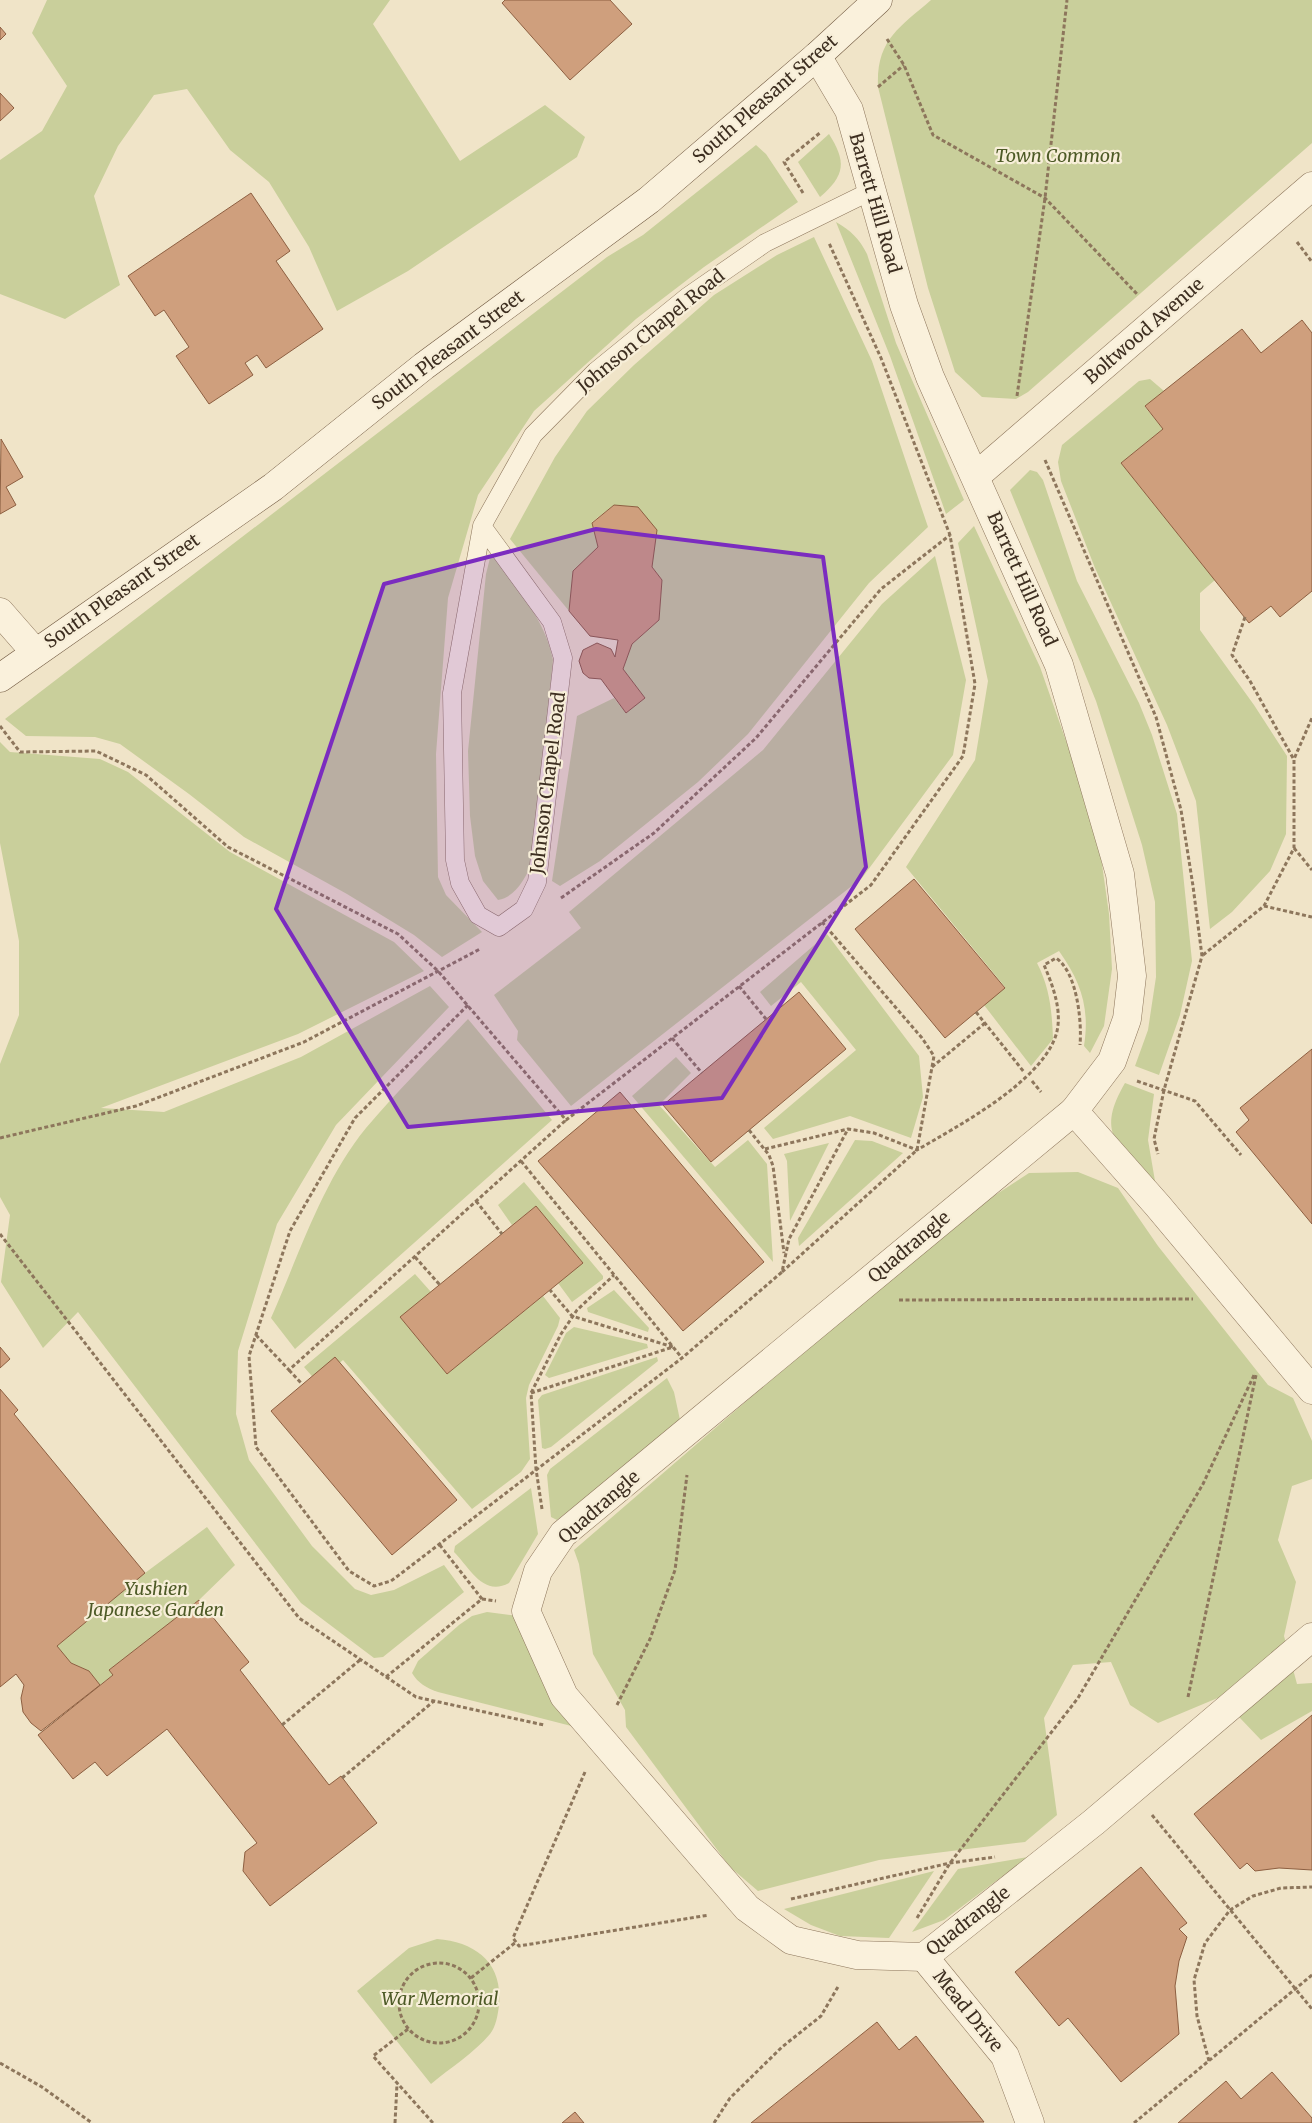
<svg xmlns="http://www.w3.org/2000/svg" width="1312" height="2123" font-family="Merriweather,serif">
<style>
.green{fill:#c9cf9b}
.building{fill:#cf9f7d;stroke:#8d5f41}
.lines{fill:none;stroke-linecap:round;stroke-linejoin:round}
.service-casing{stroke:#8d765c;stroke-width:19}
.minor-casing{stroke:#8d765c;stroke-width:29}
.secondary-casing{stroke:#6f573f;stroke-width:29}
.path{stroke:#8d765c;stroke-width:3;stroke-dasharray:4 2.5;stroke-linecap:butt}
.service{stroke:#faf1dc;stroke-width:18}
.minor{stroke:#faf1dc;stroke-width:28}
.secondary{stroke:#faf1dc;stroke-width:28}
.marked{fill:#7b2cbf;fill-opacity:0.2;stroke:#7b2cbf;stroke-width:4;stroke-linejoin:round}
.labels{text-anchor:middle;stroke-width:4.5;stroke-linejoin:round;paint-order:stroke}
.street-label{font-size:18px;fill:#3d2e20;stroke:#f7eed8}
.park-label{font-size:18px;font-style:italic;fill:#4d5a26;stroke:#f7eed8}
</style>
<rect width="100%" height="100%" fill="#f0e4c8"/>
<g class="green">
<path d="M47,0H390L373,24L460,161L545,105L585,137L577,157L408,271L337,311L309,247L269,182L230,150L187,89L154,95L118,146L94,196L120,285L65,319L0,294V160L42,131L67,86L32,33Z"/>
<path d="M931,0H1312V143L1028,392L1016,399L982,397L955,372L928,288L878,87C876,40 899,28 931,0Z"/>
<path d="M829,134C846,161 846,175 820,197L798,162Z"/>
<path d="M756,145L766,154L798,202L704,267L636,319L534,411L478,495L448,598L436,754L438,877L446,895L482,932L442,957L414,935L347,894L244,837L189,794L120,744L95,737L26,736L5,719L607,257L643,235Z"/>
<path d="M836,222C851,231 859,238 867,254L896,343L964,500L946,514L890,356Z"/>
<path d="M814,237L872,361L928,527L869,583L748,734L698,782L600,861L560,886L552,881L577,716L614,698L626,713L645,698L623,669L632,644L659,620L662,580L652,567L638,507L614,505L592,522L598,547L573,571L569,611L510,539L555,457L587,411L634,365L714,295L777,255Z"/>
<path d="M1150,379L1164,391L1145,407L1163,429L1121,463L1215,580L1200,593V630L1254,705L1287,756L1286,834L1270,871L1232,912L1210,929L1196,801L1167,725L1095,568L1061,481L1058,462L1062,445L1139,381Z"/>
<path d="M1030,470L1037,472L1043,480L1077,581L1139,703L1152,735L1177,814L1192,961L1180,1015L1159,1075L1135,1066L1148,1030L1156,977L1155,902L1142,845L1096,701L1010,490Z"/>
<path d="M974,526L1040,667L1097,829L1109,914L1112,969L1104,1026L1090,1053L1084,1046C1090,1008 1081,982 1059,951L1037,963C1050,988 1052,1012 1053,1039L1031,1066L984,1005L1005,987L906,867L975,760L988,681L958,543Z"/>
<path d="M491,554C516,588 545,618 553,660L533,862C525,878 516,897 498,900L483,881L475,856L470,816L468,751L486,574Z"/>
<path d="M935,556L966,680L953,755L862,878L571,1106L517,1040L518,1031L494,995L581,928L569,912L763,750L882,604Z"/>
<path d="M0,742L10,752L100,759L128,772L230,852L394,942L424,971L298,1034L101,1108L164,1112L301,1057L430,986L449,1007L336,1125L277,1224L238,1351L236,1414L249,1460L312,1546L355,1589L371,1595L394,1590L444,1565L464,1592L383,1657L374,1658L301,1603L78,1312L43,1348L1,1282L10,1215L0,1197V1064L19,1015V941L0,843Z"/>
<path d="M827,934L919,1056L923,1097L911,1138L850,1116L773,1139L764,1128L856,1050L801,982L771,1006L760,992Z"/>
<path d="M468,1019L552,1120L295,1349L271,1318C299,1255 322,1182 366,1128C398,1090 434,1055 468,1019Z"/>
<path d="M676,1057L691,1073L659,1105L715,1167L748,1140L767,1164L773,1262L632,1096Z"/>
<path d="M1125,1083L1154,1094L1148,1140L1155,1181L1149,1182C1117,1143 1096,1133 1125,1083Z"/>
<path d="M855,1140L872,1141L903,1153L799,1246L798,1238Z"/>
<path d="M829,1143L790,1221L787,1161L784,1154Z"/>
<path d="M1078,1172L1118,1188L1158,1246L1268,1385L1293,1398L1312,1441V1479L1292,1486L1278,1540L1296,1582L1284,1636L1297,1684L1312,1683V1711L1261,1740L1220,1697L1158,1723L1130,1705L1111,1662L1073,1665L1044,1718L1057,1815L1025,1842L879,1860L758,1891L730,1867L626,1727L625,1710L593,1654L579,1564L574,1550L757,1392L986,1201L1029,1173Z"/>
<path d="M524,1182L603,1276V1279L572,1302L558,1283L582,1262L536,1206L512,1225L498,1205Z"/>
<path d="M415,1274L431,1292L401,1318L447,1374L543,1296L560,1318L558,1326L529,1385L526,1398L530,1459L521,1472L472,1509L343,1360L317,1382L304,1367Z"/>
<path d="M614,1290L649,1328L648,1332L588,1312L587,1308Z"/>
<path d="M574,1327L647,1344L648,1348L549,1378L545,1375L566,1333Z"/>
<path d="M657,1357L658,1361L551,1447L545,1449L542,1448L538,1400L542,1395Z"/>
<path d="M667,1378L674,1392L680,1420L665,1435L557,1520L551,1517L547,1475L550,1469Z"/>
<path d="M531,1488L538,1534L509,1583C483,1597 470,1568 454,1552L455,1546Z"/>
<path d="M207,1527L235,1565L199,1600L109,1670L113,1675L100,1685L89,1671L71,1663L57,1646L145,1573Z"/>
<path d="M487,1612L519,1616L583,1729L438,1692C426,1688 418,1683 412,1673L418,1661L459,1625L472,1616Z"/>
<path d="M1028,1857L944,1920L912,1932L958,1869Z"/>
<path d="M934,1871L889,1938L840,1936L811,1925L784,1909Z"/>
<path d="M437,1939C476,1942 503,1963 499,2005C498,2014 496,2027 490,2034C474,2053 450,2068 431,2084L357,1991L409,1948Z"/>
</g>
<g class="building">
<path d="M505,0H610L632,24L570,80L502,3Z"/>
<path d="M0,27L6,34L0,40Z"/>
<path d="M0,93L14,108L0,121Z"/>
<path d="M251,193L290,251L276,261L323,329L266,368L257,355L245,363L253,375L209,404L176,356L189,347L164,310L155,316L128,276Z"/>
<path d="M1302,320L1312,333V591L1280,617L1271,606L1249,623L1121,463L1163,429L1145,406L1242,329L1261,353Z"/>
<path d="M1,439L23,477L6,487L16,505L0,514Z"/>
<path d="M614,505L638,507L657,530L652,567L662,580L659,620L632,644L623,669L645,698L626,713L601,679L589,678L583,673L579,661L583,650L597,643L611,649L615,657L618,640L590,636L569,611L573,571L598,547L592,523Z"/>
<path d="M914,879L1005,988L945,1038L855,929Z"/>
<path d="M799,992L846,1049L711,1162L663,1105Z"/>
<path d="M1312,1049V1224L1236,1132L1249,1120L1240,1108Z"/>
<path d="M620,1092L764,1262L683,1331L538,1161Z"/>
<path d="M536,1206L583,1263L447,1374L400,1317Z"/>
<path d="M0,1347L10,1359L0,1368Z"/>
<path d="M335,1357L457,1500L392,1555L271,1411Z"/>
<path d="M0,1389L18,1410L14,1414L145,1573L57,1646L71,1663L89,1671L100,1685L41,1731L31,1723L23,1712L21,1698L24,1685L16,1674L0,1687Z"/>
<path d="M199,1600L249,1662L240,1670L329,1785L341,1776L377,1823L270,1906L243,1871L245,1852L257,1843L167,1729L107,1776L95,1762L73,1779L38,1735L113,1675L109,1670Z"/>
<path d="M1312,1715V1870L1279,1868L1255,1871L1247,1863L1240,1869L1194,1814Z"/>
<path d="M1141,1867L1187,1923L1179,1929L1187,1937L1179,1961L1175,1986L1179,2034L1121,2082L1068,2018L1059,2026L1015,1972Z"/>
<path d="M877,2022L899,2050L916,2036L984,2122L751,2123Z"/>
<path d="M1272,2072L1312,2118V2123H1178L1226,2081L1241,2099Z"/>
<path d="M575,2112L584,2123H562Z"/>
</g>
<g class="lines">
<g class="service-casing">
<path id="service" d="M482,526L552,622L563,658L537,882L524,909L499,927L478,915L460,883L455,860L452,693L482,526L533,435L596,371L687,297L765,243L871,191"/>
</g>
<g class="minor-casing">
<g id="minor">
<path d="M817,56L849,110L904,305L930,377L1059,665L1120,874L1132,976L1127,1019L1112,1061L1074,1111"/>
<path d="M976,476L1312,186"/>
<path d="M0,612L35,652"/>
<path d="M1312,1390L1158,1206L1074,1111L563,1534L538,1571L526,1611L564,1696L747,1908L791,1940L857,1955L924,1957L1094,1822L1312,1637"/>
<path d="M924,1957L1005,2056L1030,2123"/>
</g>
</g>
<g class="secondary-casing">
<path id="secondary" d="M0,678L273,487L424,366L649,200L817,56L878,0"/>
</g>
<g class="path">
<path d="M887,39L904,65L933,135L1045,198L1137,294"/>
<path d="M878,87L904,65"/>
<path d="M803,193L784,162L821,132"/>
<path d="M1297,242L1312,262"/>
<path d="M1017,396L1045,198L1067,0"/>
<path d="M1045,460L1156,717L1181,810L1193,886L1202,956L1164,1090L1154,1139L1158,1154"/>
<path d="M1245,617L1232,655L1250,681L1293,758"/>
<path d="M0,726L20,752L96,751L146,775L228,847L398,934L438,971L566,1120L871,885L963,756L975,684L950,535L881,358L829,243"/>
<path d="M1294,848L1312,870"/>
<path d="M561,898L654,833L756,738L881,589L950,535"/>
<path d="M1264,906L1312,917"/>
<path d="M1203,955L1264,906L1294,848V759L1312,718"/>
<path d="M739,986L766,1019"/>
<path d="M468,1005L355,1118L290,1231L249,1356L256,1447L349,1571L374,1586L391,1581L403,1572L682,1358L782,1272L789,1239L848,1129"/>
<path d="M976,1012L1024,1072"/>
<path d="M672,1038L702,1073"/>
<path d="M932,1067L985,1023"/>
<path d="M1032,1081L1041,1092"/>
<path d="M1137,1081L1195,1101L1241,1155"/>
<path d="M749,1130L769,1155L773,1166L784,1253"/>
<path d="M0,1138L136,1106L304,1042L480,949"/>
<path d="M765,1149L848,1129L874,1133L917,1150C958,1126 1041,1082 1056,1035C1063,1012 1053,986 1044,965L1056,958C1077,972 1082,1021 1080,1045"/>
<path d="M521,1161L682,1358"/>
<path d="M476,1201L502,1234"/>
<path d="M0,1234L299,1618L416,1697L544,1725"/>
<path d="M415,1257L440,1285"/>
<path d="M782,1272L917,1150L934,1056L922,1038L822,922"/>
<path d="M899,1300L1193,1299"/>
<path d="M256,1335L289,1370L566,1120"/>
<path d="M289,1370L302,1384"/>
<path d="M531,1393L673,1347L572,1316L550,1290"/>
<path d="M542,1509L536,1469L531,1393L561,1334L577,1310L614,1275"/>
<path d="M482,1599L496,1601"/>
<path d="M386,1677L482,1599L439,1544"/>
<path d="M1188,1697L1256,1375"/>
<path d="M617,1705L650,1639L675,1570L687,1475"/>
<path d="M282,1725L360,1660"/>
<path d="M585,1772L513,1938L519,1946L709,1915"/>
<path d="M342,1778L434,1701"/>
<path d="M1152,1815L1312,2009"/>
<path d="M791,1899L950,1863L995,1857"/>
<path d="M917,1918L950,1863L1078,1698L1203,1484L1255,1373"/>
<circle cx="439" cy="2003" r="40"/>
<path d="M471,1978L516,1942"/>
<path d="M408,2029L373,2056L433,2123"/>
<path d="M1209,2061L1197,2016L1194,1980L1205,1943L1230,1910L1253,1896L1281,1888L1312,1887"/>
<path d="M0,2063L42,2087L92,2123"/>
<path d="M395,2123L397,2084"/>
<path d="M714,2123L730,2098L782,2047L821,2016L839,1985"/>
<path d="M1134,2123L1312,1975"/>
</g>
<use href="#service" class="service"/>
<use href="#minor" class="minor"/>
<use href="#secondary" class="secondary"/>
</g>
<path class="marked" d="M596,529L823,557L866,867L722,1098L408,1127L276,909L384,584Z"/>
<g class="labels">
<g class="street-label">
<text transform="translate(765 99) rotate(-41)" y="6">South Pleasant Street</text>
<text transform="translate(875 203) rotate(74)" y="6">Barrett Hill Road</text>
<text transform="translate(651 331) rotate(-39)" y="6">Johnson Chapel Road</text>
<text transform="translate(1144 331) rotate(-41)" y="6">Boltwood Avenue</text>
<text transform="translate(448 350) rotate(-37)" y="6">South Pleasant Street</text>
<text transform="translate(1022 579) rotate(66)" y="6">Barrett Hill Road</text>
<text transform="translate(122 591) rotate(-35)" y="6">South Pleasant Street</text>
<text transform="translate(548 783) rotate(-83)" y="6">Johnson Chapel Road</text>
<text transform="translate(909 1247) rotate(-40)" y="6">Quadrangle</text>
<text transform="translate(599 1507) rotate(-41)" y="6">Quadrangle</text>
<text transform="translate(968 1921) rotate(-38)" y="6">Quadrangle</text>
<text transform="translate(968 2011) rotate(51)" y="6">Mead Drive</text>
</g>
<g class="park-label">
<text x="1058" y="162">Town Common</text>
<text x="156" y="1595">Yushien<tspan x="156" dy="21">Japanese Garden</tspan></text>
<text x="440" y="2005">War Memorial</text>
</g>
</g>
</svg>
